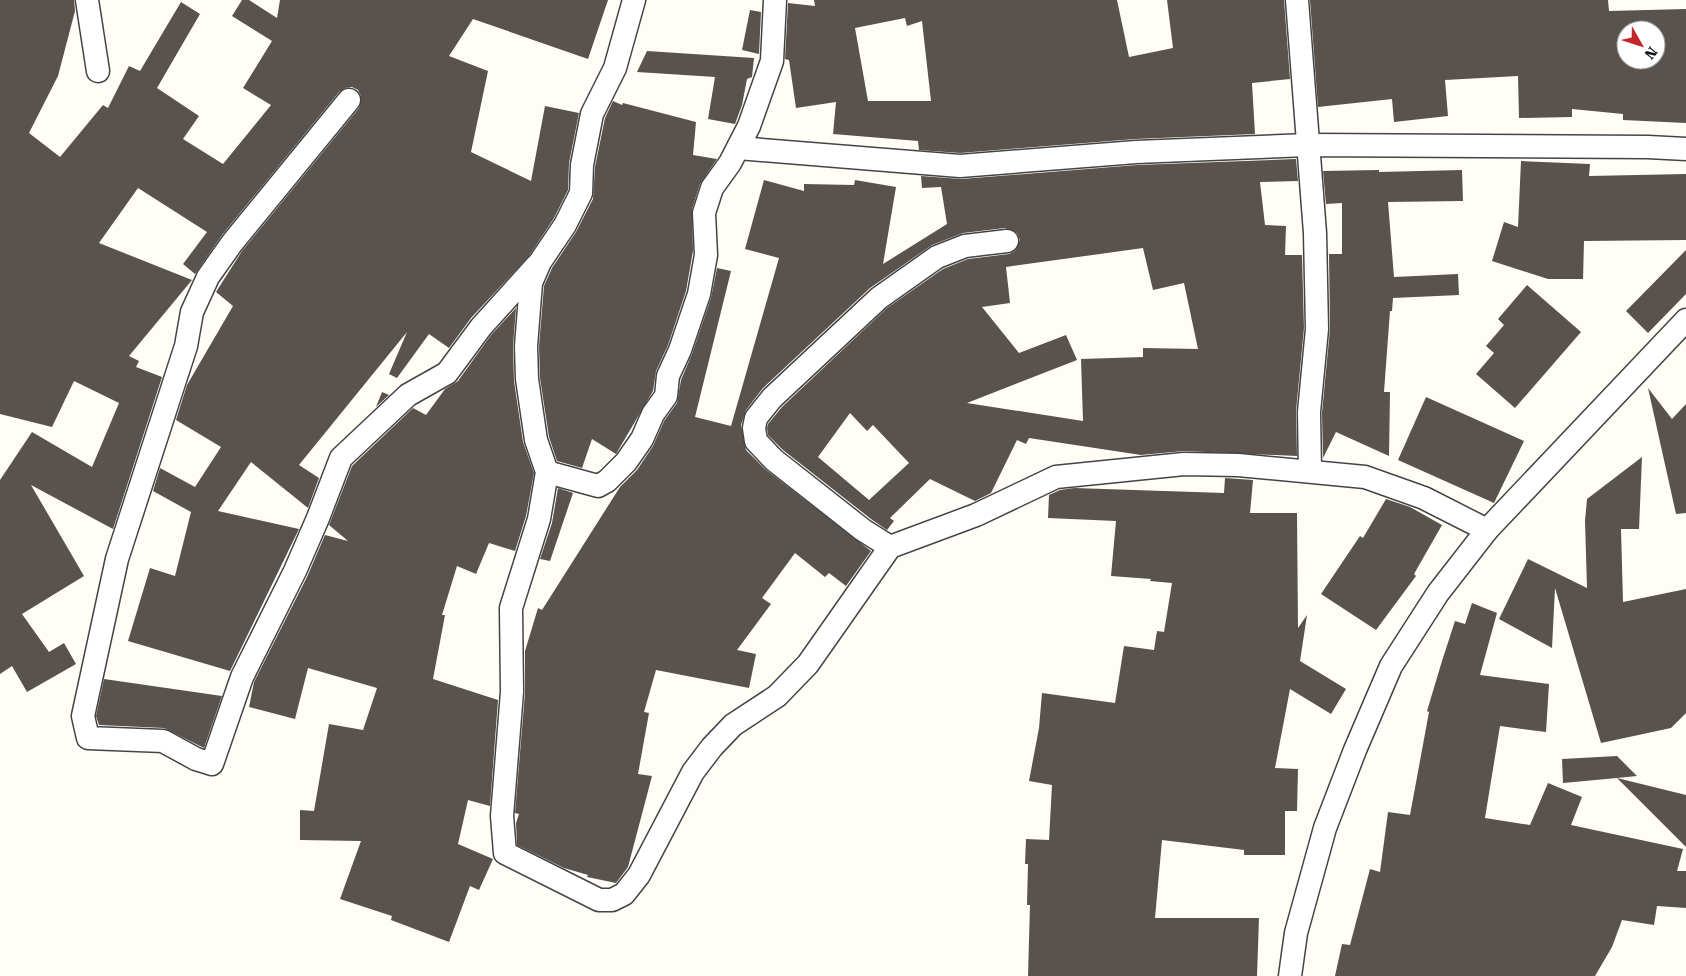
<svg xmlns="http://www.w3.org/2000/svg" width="1686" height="976" font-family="'Roboto Serif',serif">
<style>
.building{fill:#5a524d;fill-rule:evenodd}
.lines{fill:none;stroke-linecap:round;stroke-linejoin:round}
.minor-casing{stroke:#444;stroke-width:25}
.minor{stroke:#fff;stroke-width:22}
</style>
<rect width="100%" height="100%" fill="#fffdf5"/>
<g class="building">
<path d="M0,0H74L75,11L58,76L29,133L60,157L103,105L108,108L129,66L140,71L181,2L200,14L157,88L199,116L183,139L223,164L271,105L243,88L272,41L232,16L242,0H249L277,18L280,0H608L588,59L473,19L449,56L488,71L471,152L531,181L545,106L579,113L569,163L568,190L554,218L529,256L471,318L449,348L429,334L397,378L389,374L407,332L299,465L319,478L308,508L251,462L218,511L299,529L230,671L128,641L150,568L175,576L191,512L153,491L160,468L195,487L221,447L176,420L187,385L233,306L216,292L242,251L359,108L361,96L358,90L352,87L345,88L339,92L222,235L195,274L183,264L207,232L138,188L99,243L192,280L129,356L139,361L136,367L162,377L113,529L31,485L84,576L22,614L49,652L64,643L76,664L27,692L12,666L0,674V480L32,432L92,467L119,403L74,381L52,427L0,414Z"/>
<path d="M814,0H1117L1129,57L1173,48L1167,0H1284L1290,79L1252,83L1255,134L1135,139L960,153L919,150L918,141L833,134L836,102L796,108L789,60L785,59L788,3L815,6ZM905,18L907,26L922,21L931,101H868L855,28Z"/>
<path d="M1310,0H1608L1609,11L1686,9V123L1623,120V114L1572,109V117L1519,118L1518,76L1445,80L1448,116L1394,122L1392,99L1318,107ZM1626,30H1656V60H1626Z"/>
<path d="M750,10L761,12L759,54L742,50Z"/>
<path d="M647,51L754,58L752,77L747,79L742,105L735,124L708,119L715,77L637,72Z"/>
<path d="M613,101L622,105L623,103L696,122L693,155L717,159L700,184L692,209L693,251L686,291L668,345L656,371L653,391L616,454L592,439L582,468L557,461L549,437L540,378L539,346L544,286L552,268L576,232L593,199L595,167L605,118Z"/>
<path d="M1296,159L1298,181L1260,182L1265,225L1286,226L1285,255H1302L1304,328L1296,411L1297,456L1184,451L1141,455L1029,438L1026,444L1017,440L991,493L975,501L930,479L890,518L894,521L887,530L871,519L783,450L768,435L767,428L768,424L782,407L887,308L943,269L968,259L1009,254L1015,251L1020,240L1017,233L1005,228L963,233L932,245L870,288L763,388L746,410L741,425L746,450L765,469L871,551L846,586L829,573L825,577L795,553L762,598L771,604L737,650L756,654L749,688L656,670L644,712L649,713L638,774L652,776L628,867L616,883L587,877L588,875L564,868L517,845L516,823L519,814L515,813L525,693V651L538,608L542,610L620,487L637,470L653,446L664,421L677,403L681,380L692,354L711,298L717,268L731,271L695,417L731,426L779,258L745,249L764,180L804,191V184L854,185L855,180L896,187L883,264L947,224L941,187L922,188L921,176L961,179L1137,165ZM1143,248L1153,290L1184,283L1198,349L1143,348V357L1081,359L1083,421L967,403L1077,360L1066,335L1019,353L982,307L1010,303L1006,267ZM850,413L867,431L873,425L909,463L869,500L818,457Z"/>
<path d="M1521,161L1590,164L1589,176L1686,174V240L1584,241L1583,279H1548L1492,261L1504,222L1518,227Z"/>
<path d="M1379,170V172L1462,170L1463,201L1388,202L1394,277L1458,274L1459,295L1393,298L1392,311H1390L1384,392H1390L1389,456L1336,432L1323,458L1322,413L1330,329L1329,254H1342V203L1326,204L1323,171Z"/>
<path d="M1686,250V294L1648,333L1626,311Z"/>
<path d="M1527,285L1581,332L1515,408L1476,374L1494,353L1486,346L1504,325L1498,319Z"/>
<path d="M516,308L513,346L514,381L523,442L534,473L526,516L515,551L489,543L476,574L457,566L442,615H445L433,679L498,700L490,806L468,800L458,844L493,859L479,890L470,886L449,942L391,920L392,916L340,899L361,841L300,840V810L314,811L329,724L363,730L377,688L308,668L295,719L249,707L254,682L307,577L325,535L348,541L329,525L352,466L413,408L426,415L445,389L458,381L491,335Z"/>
<path d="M1648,388L1672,419L1686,404V513L1676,514Z"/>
<path d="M382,392L389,395L376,407Z"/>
<path d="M1426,397L1524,441L1494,503L1398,460Z"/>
<path d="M1642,457L1639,529H1621L1623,602L1686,589V713L1671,728L1601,743L1555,588L1552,648L1499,619L1528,559L1587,588L1585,521L1587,499Z"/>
<path d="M1225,478L1253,480L1250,513H1297L1298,628L1307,615L1300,661L1346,689L1331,714L1290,689L1275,768L1298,769L1297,811H1285V855H1244V850L1162,840L1155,918H1259L1257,976H1028L1030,905H1027L1028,864H1025L1026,839L1049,840L1052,785L1029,781L1039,728L1042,693L1115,703L1124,646L1154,650L1157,631L1164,632L1172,583L1150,581L1151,579L1111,576L1116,521L1048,518L1049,495L1060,490L1074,488L1224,493Z"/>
<path d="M558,488L573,493L550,561L540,559L552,523Z"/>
<path d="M1386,499L1410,507L1442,525L1414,574L1416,576L1376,630L1321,594L1360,536L1363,538Z"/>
<path d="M1472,603L1497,613L1480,675L1549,684L1546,732L1500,726L1485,818L1530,825L1548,783L1582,797L1571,825L1683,849L1677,871H1686V908L1657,906L1654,925L1622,920L1612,947L1595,976H1335L1342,944L1350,945L1370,869L1380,872L1388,812L1410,815L1429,712L1427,711L1442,661L1455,621L1465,624Z"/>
<path d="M104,679L222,696L204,748L164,728L99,725L96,716Z"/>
<path d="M1617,756L1637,776L1617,778L1686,795V847L1617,778L1563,783L1562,759Z"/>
</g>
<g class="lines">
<g class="minor-casing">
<g id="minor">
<path d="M87,0L98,71"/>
<path d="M634,0L615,68L592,114L582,165L581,193L565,225L540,262L531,283L526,346L527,379L536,440L547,472L539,519L511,608L512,692L502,816L505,853L599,900H612L624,894L639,875L693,772L712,747L733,725L777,696L808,664L890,547L976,515L1056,477L1184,464L1238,465L1365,477L1424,498L1487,530"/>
<path d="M1297,0L1315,233L1317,329L1309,412L1310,471"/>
<path d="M349,100L232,243L208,277L192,312L186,346L117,559L83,716L88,738L163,741L196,759L212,764L242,677L295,571L318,518L341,458L408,395L447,373L481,327L536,266"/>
<path d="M738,148L960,166L1136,152L1308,145L1648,147L1686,149"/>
<path d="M547,472L598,486L607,481L626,462L642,439L653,414L666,396L668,376L680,350L699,294L706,255L704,213L712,188L730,163L749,126L772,61L775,0"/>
<path d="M890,547L863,530L774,460L756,441L754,428L756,418L772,398L879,298L937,257L965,246L1007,241"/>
<path d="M1290,976L1296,933L1325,828L1355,750L1391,666L1438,593L1487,530L1686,320"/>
</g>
</g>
<use href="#minor" class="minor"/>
</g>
<g transform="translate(1641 45) rotate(129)"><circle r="24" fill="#ffffff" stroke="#a0a0a0"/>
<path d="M0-4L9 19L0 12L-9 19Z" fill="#c4262e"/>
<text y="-8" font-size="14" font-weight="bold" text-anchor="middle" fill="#111111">N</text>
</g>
</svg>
